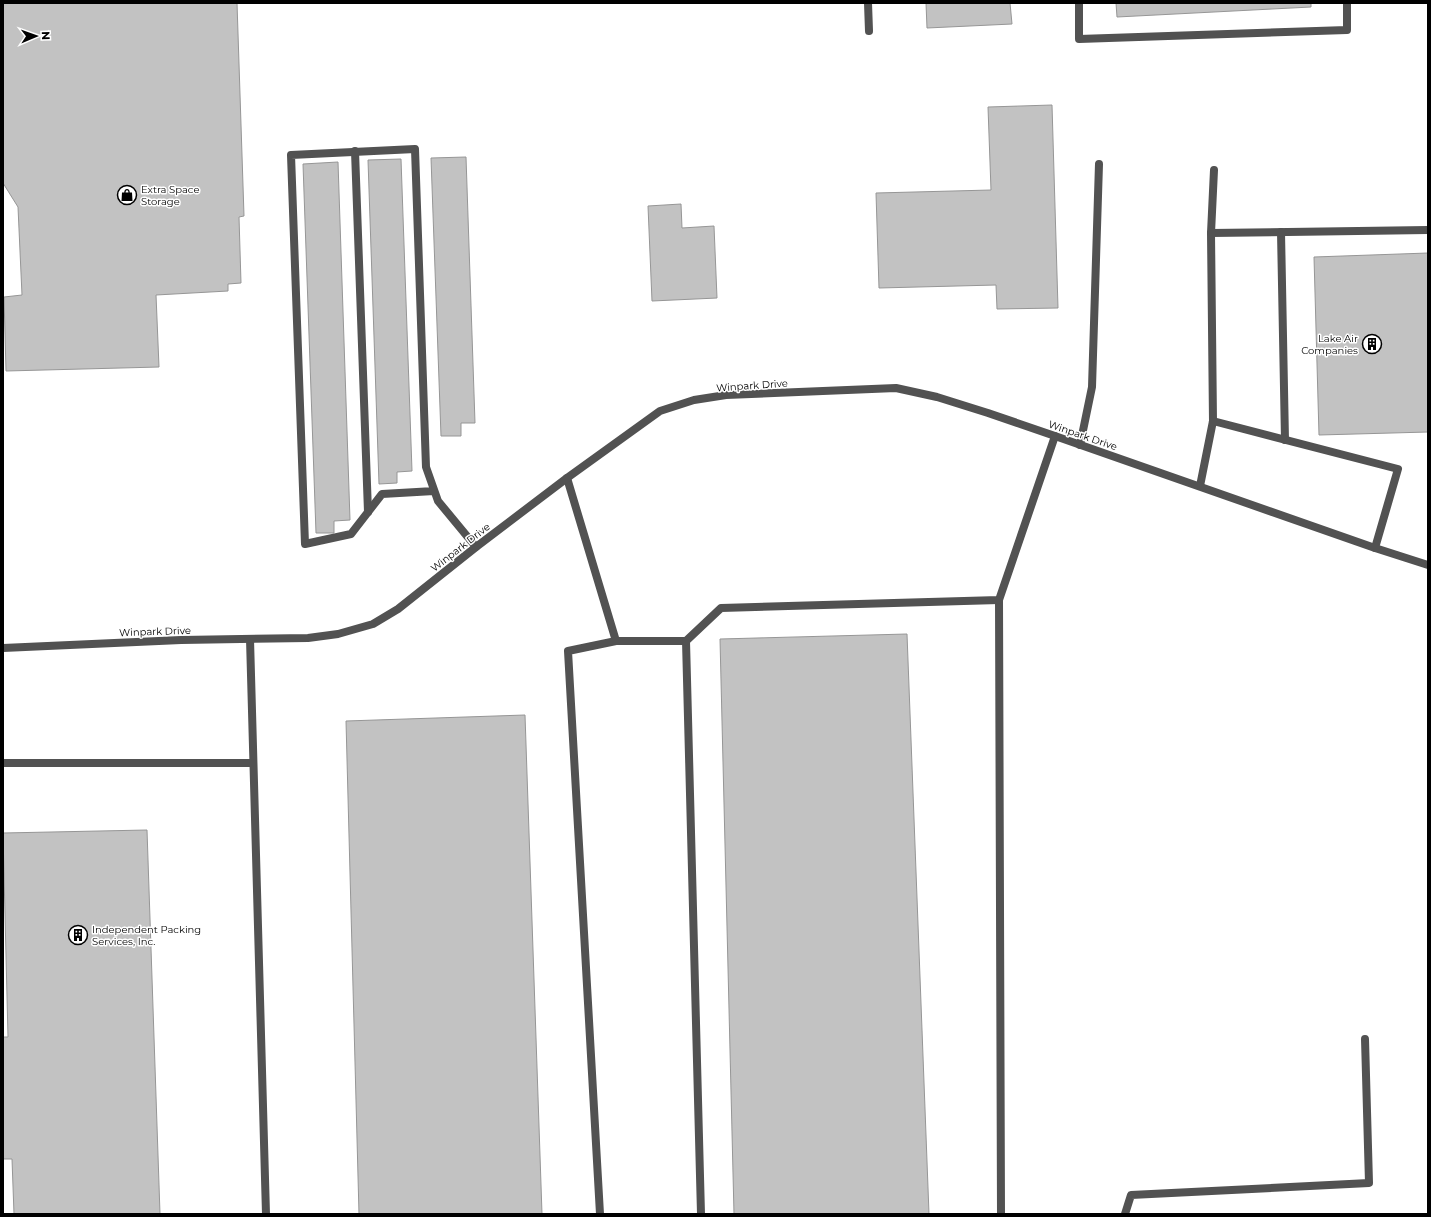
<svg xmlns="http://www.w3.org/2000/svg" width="1431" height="1217" font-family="Montserrat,sans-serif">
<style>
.building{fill:#c2c2c2;stroke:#969696}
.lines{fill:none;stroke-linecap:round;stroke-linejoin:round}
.service{stroke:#525252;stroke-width:8}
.minor{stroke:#525252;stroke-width:8}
.labels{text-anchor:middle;stroke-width:3;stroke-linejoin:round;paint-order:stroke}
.poi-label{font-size:10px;fill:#000;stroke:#fff;text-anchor:start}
.street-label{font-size:10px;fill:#000;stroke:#fff}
</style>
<rect width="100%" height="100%" fill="#fff"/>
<g class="building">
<path d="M3,3H237L244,216L239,217L241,283L228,284V291L156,295L159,367L6,371L4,297L22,295L18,207L3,183Z"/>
<path d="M926,3H1010L1012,24L927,28Z"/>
<path d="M1116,3H1311V7L1117,17Z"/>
<path d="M1052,105L1058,308L997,309L996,285L879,288L876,193L991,190L988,107Z"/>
<path d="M466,157L475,423H461V436H441L431,158Z"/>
<path d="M401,159L412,471L397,472V483L379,484L368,160Z"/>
<path d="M338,162L350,520L334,521V533H316L303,164Z"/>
<path d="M681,204L682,228L714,226L717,298L652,301L648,206Z"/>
<path d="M1428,253V432L1319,435L1314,257Z"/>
<path d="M907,634L929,1214H734L720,639Z"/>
<path d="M525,715L542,1214H359L346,721Z"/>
<path d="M147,830L160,1214H14L12,1159H3V1037H8L3,833Z"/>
</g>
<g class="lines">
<g class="service">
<path d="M868,3L869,31"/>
<path d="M1079,3V39L1347,30V3"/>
<path d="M355,151L368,512"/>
<path d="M1281,232L1285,440"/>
<path d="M1211,233L1428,230"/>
<path d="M1213,421L1398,469L1375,548"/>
<path d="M1080,445L1092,387L1099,164"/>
<path d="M567,478L616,641L568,651L600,1214"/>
<path d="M1200,486L1213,421L1211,233L1214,170"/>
<path d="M434,491L382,494L351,534L305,544L291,155L415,149L426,467L438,501L476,547"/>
<path d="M999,600L1001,1214"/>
<path d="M250,639L266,1214"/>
<path d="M616,641H686L701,1214"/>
<path d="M686,641L721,608L999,600L1055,436"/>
<path d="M3,763H253"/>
<path d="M1125,1214L1131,1195L1369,1183L1365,1039"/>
</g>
<path class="minor" d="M3,648L181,640L308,638L338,634L373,624L398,609L476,547L567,478L660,411L694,400L726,395L896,388L937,397L988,413L1055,436L1375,548L1428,565"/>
</g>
<defs>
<g id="shop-ring" transform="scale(1)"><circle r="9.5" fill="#fff" stroke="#000" stroke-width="1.5"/><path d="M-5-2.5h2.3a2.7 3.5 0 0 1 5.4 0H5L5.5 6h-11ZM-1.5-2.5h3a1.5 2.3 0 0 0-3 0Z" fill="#000"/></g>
<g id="building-ring" transform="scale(1)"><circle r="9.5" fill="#fff" stroke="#000" stroke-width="1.5"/><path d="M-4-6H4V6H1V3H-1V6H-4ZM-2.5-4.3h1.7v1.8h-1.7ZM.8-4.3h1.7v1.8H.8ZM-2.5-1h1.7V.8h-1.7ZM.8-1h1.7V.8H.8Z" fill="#000"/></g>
</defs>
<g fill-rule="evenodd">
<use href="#shop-ring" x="127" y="195"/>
<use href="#building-ring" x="1372" y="344"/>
<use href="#building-ring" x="78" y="935"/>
</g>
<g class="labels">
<g class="poi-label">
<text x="141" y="193">Extra Space<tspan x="141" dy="12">Storage</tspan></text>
<text x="1358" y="342" text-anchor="end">Lake Air<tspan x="1358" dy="12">Companies</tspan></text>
<text x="92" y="933">Independent Packing<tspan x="92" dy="12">Services, Inc.</tspan></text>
</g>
<g class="street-label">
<text transform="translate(752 385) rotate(-4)" y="4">Winpark Drive</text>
<text transform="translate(1083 435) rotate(19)" y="4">Winpark Drive</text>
<text transform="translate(460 547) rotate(-38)" y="4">Winpark Drive</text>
<text transform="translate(155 631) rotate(-2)" y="4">Winpark Drive</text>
</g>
</g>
<rect width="1431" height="1217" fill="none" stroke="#000000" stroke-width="8"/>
<g transform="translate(36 36) rotate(88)" stroke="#ffffff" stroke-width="3" paint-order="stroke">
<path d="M0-3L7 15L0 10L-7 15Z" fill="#000000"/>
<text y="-6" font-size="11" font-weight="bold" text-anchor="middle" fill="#000000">N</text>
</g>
</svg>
